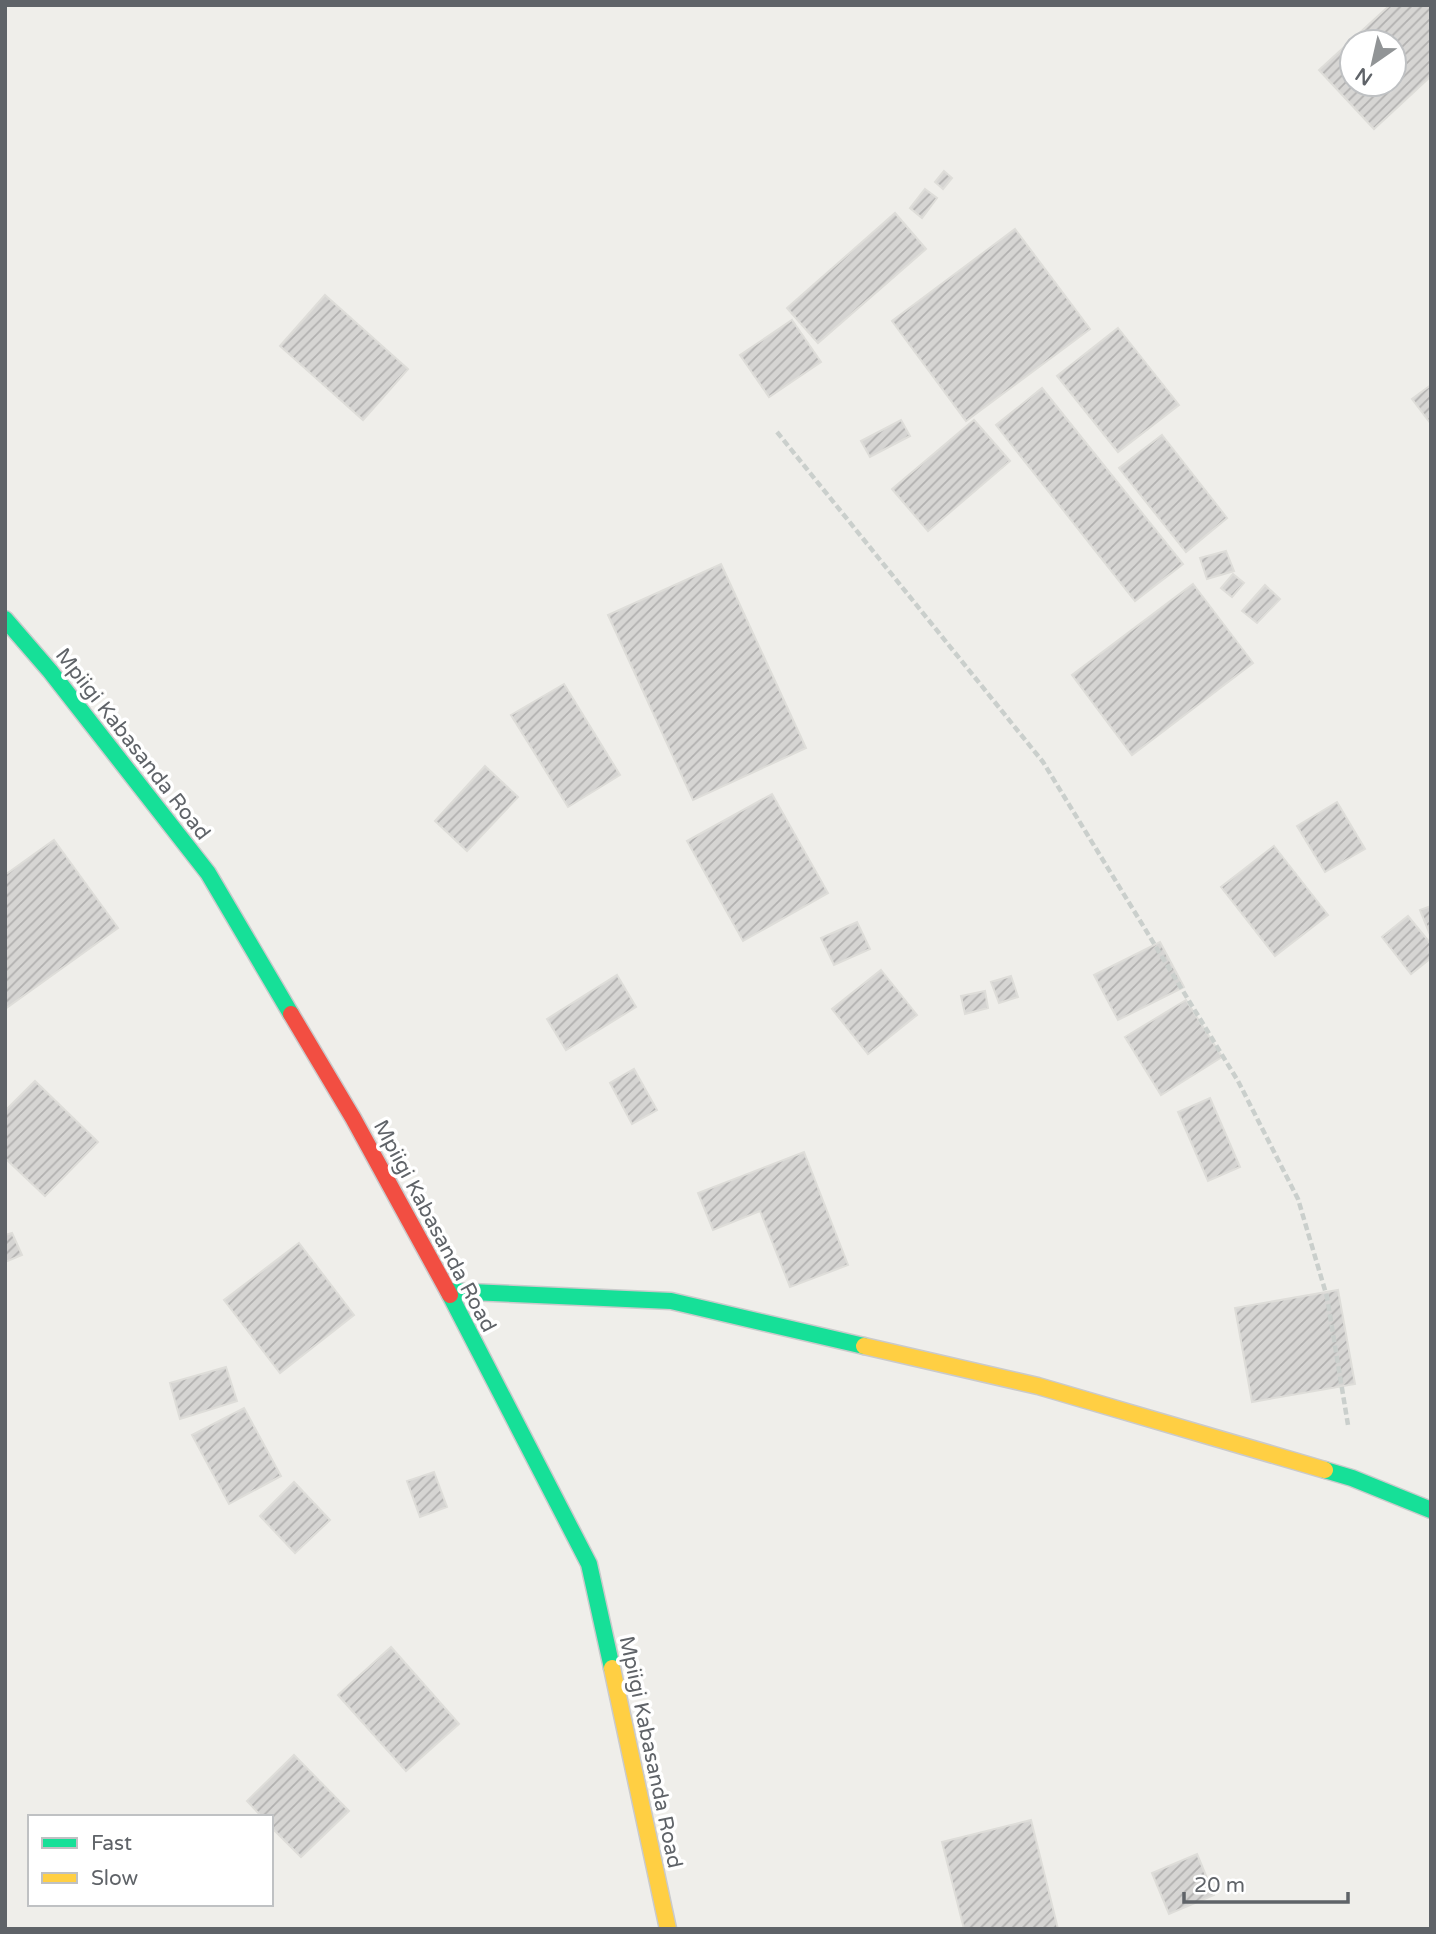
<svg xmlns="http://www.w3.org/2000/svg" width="1436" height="1934" font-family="'Varela Round',sans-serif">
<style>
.building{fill:url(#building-hatch);stroke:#deddd9;stroke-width:2;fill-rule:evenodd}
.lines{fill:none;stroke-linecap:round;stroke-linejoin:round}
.fast-casing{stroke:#cacacb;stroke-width:19}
.slow-casing{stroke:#cacacb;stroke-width:19}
.jam-casing{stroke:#cacacb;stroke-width:19}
.path{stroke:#cacfcc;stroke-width:4.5;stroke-dasharray:7 3.5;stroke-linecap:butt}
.fast{stroke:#16e098;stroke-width:16}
.slow{stroke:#ffcf43;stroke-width:16}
.jam{stroke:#f24e42;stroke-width:16}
.labels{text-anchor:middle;stroke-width:7;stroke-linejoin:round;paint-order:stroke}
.street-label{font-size:21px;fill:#5f6368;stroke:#fff}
</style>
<defs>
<pattern id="building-hatch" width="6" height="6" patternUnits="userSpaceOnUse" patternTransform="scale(1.75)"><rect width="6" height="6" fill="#d6d5d3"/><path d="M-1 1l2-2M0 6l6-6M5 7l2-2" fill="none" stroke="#b1b0af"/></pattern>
</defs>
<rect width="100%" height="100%" fill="#efeeea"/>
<g class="building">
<path d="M1390,5H1431V76L1374,129L1319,70ZM1352,42H1394V84H1352Z"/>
<path d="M944,171L952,178L943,189L935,182Z"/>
<path d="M925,189L937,198L922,218L910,208Z"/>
<path d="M895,213L926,249L818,343L787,308Z"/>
<path d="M1015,229L1090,329L966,421L892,321Z"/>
<path d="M325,295L408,369L363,420L280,346Z"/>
<path d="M792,320L821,362L769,397L740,355Z"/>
<path d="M1118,328L1179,405L1118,452L1057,376Z"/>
<path d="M1431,385V424L1412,399Z"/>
<path d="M1042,388L1183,564L1135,601L996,425Z"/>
<path d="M901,420L910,436L870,457L861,441Z"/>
<path d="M974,420L1010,461L928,531L892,489Z"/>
<path d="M1162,435L1227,518L1186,552L1119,468Z"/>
<path d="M1226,551L1234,571L1207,579L1200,558Z"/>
<path d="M721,564L806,748L693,800L608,615Z"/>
<path d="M1233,574L1244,583L1232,597L1221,588Z"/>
<path d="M1193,584L1253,663L1132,755L1072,675Z"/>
<path d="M1265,585L1280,599L1257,623L1242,611Z"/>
<path d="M564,684L620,775L568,807L511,715Z"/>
<path d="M485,766L518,797L467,851L435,821Z"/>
<path d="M772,794L828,893L743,941L687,841Z"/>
<path d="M1337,802L1365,849L1325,872L1297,826Z"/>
<path d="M54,840L118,928L5,1009V875Z"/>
<path d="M1274,846L1328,915L1275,956L1221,887Z"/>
<path d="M1431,906V937L1420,910Z"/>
<path d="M1408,916L1431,944V958L1411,974L1382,937Z"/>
<path d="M857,922L870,949L834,965L821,938Z"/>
<path d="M1160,942L1184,987L1118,1020L1094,975Z"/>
<path d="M881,970L917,1015L868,1054L832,1009Z"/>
<path d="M617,975L636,1007L566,1050L547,1019Z"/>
<path d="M1011,976L1018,997L999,1003L991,982Z"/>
<path d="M985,991L988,1008L965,1014L961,996Z"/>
<path d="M1186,1000L1222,1057L1161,1095L1125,1037Z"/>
<path d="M634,1069L657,1110L632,1124L610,1083Z"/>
<path d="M35,1081L98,1142L45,1196L5,1158V1111Z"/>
<path d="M1210,1098L1240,1167L1208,1181L1178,1112Z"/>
<path d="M804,1152L848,1265L790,1287L760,1211L713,1230L698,1193Z"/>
<path d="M12,1233L22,1255L5,1262V1235Z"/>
<path d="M299,1243L354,1315L280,1373L224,1300Z"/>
<path d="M1338,1290L1355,1384L1252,1402L1235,1308Z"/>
<path d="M226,1367L237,1401L180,1419L170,1383Z"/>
<path d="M244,1408L281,1476L229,1504L192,1435Z"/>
<path d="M434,1472L447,1507L420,1517L407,1481Z"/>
<path d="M294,1482L330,1520L295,1553L260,1516Z"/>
<path d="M391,1647L459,1724L406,1771L338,1695Z"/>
<path d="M294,1755L349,1811L301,1857L271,1827V1817H262L247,1801Z"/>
<path d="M1031,1820L1058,1929H964L942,1842Z"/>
<path d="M1197,1854L1214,1895L1169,1914L1152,1873Z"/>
</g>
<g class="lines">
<g class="fast-casing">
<g id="fast">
<path d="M5,619L50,671L208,873L291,1014"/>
<path d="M448,1291L671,1301L864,1346"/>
<path d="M450,1295L589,1564L612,1668"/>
<path d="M1325,1470L1352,1478L1431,1510"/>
</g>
</g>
<g class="slow-casing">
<g id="slow">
<path d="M864,1346L1038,1386L1325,1470"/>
<path d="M612,1668L668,1929"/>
</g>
</g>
<g class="jam-casing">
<path id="jam" d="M291,1014L353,1118L450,1295"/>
</g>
<path class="path" d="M777,432L1043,762L1238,1081L1298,1199L1327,1297L1348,1425"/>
<use href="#fast" class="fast"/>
<use href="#slow" class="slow"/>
<use href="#jam" class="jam"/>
</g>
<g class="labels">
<g class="street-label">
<text transform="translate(133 744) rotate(52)" y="7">Mpiigi Kabasanda Road</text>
<text transform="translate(435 1226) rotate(62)" y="7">Mpiigi Kabasanda Road</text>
<text transform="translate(651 1752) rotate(78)" y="7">Mpiigi Kabasanda Road</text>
</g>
</g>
<rect width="1436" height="1934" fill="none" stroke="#5f6368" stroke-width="14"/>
<rect x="28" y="1815" width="245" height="91" fill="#ffffff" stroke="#bfc1c3" stroke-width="2"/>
<rect x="42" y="1838" width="35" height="10" fill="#16e098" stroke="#bfc1c3" stroke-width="2"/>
<text x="91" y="1850" font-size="21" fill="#5f6368">Fast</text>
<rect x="42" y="1873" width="35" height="10" fill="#ffcf43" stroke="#bfc1c3" stroke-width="2"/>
<text x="91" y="1885" font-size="21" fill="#5f6368">Slow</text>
<g transform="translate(1373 63) rotate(214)"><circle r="33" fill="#ffffff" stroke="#bfc1c3" stroke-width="2"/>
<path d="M0-5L12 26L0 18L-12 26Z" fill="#919496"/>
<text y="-10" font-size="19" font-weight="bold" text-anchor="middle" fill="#5f6368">N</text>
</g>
<path d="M1184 1892v10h164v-10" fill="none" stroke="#5f6368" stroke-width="3.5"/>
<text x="1194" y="1892" font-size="21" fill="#5f6368" stroke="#ffffff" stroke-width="5" paint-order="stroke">20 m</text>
</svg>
